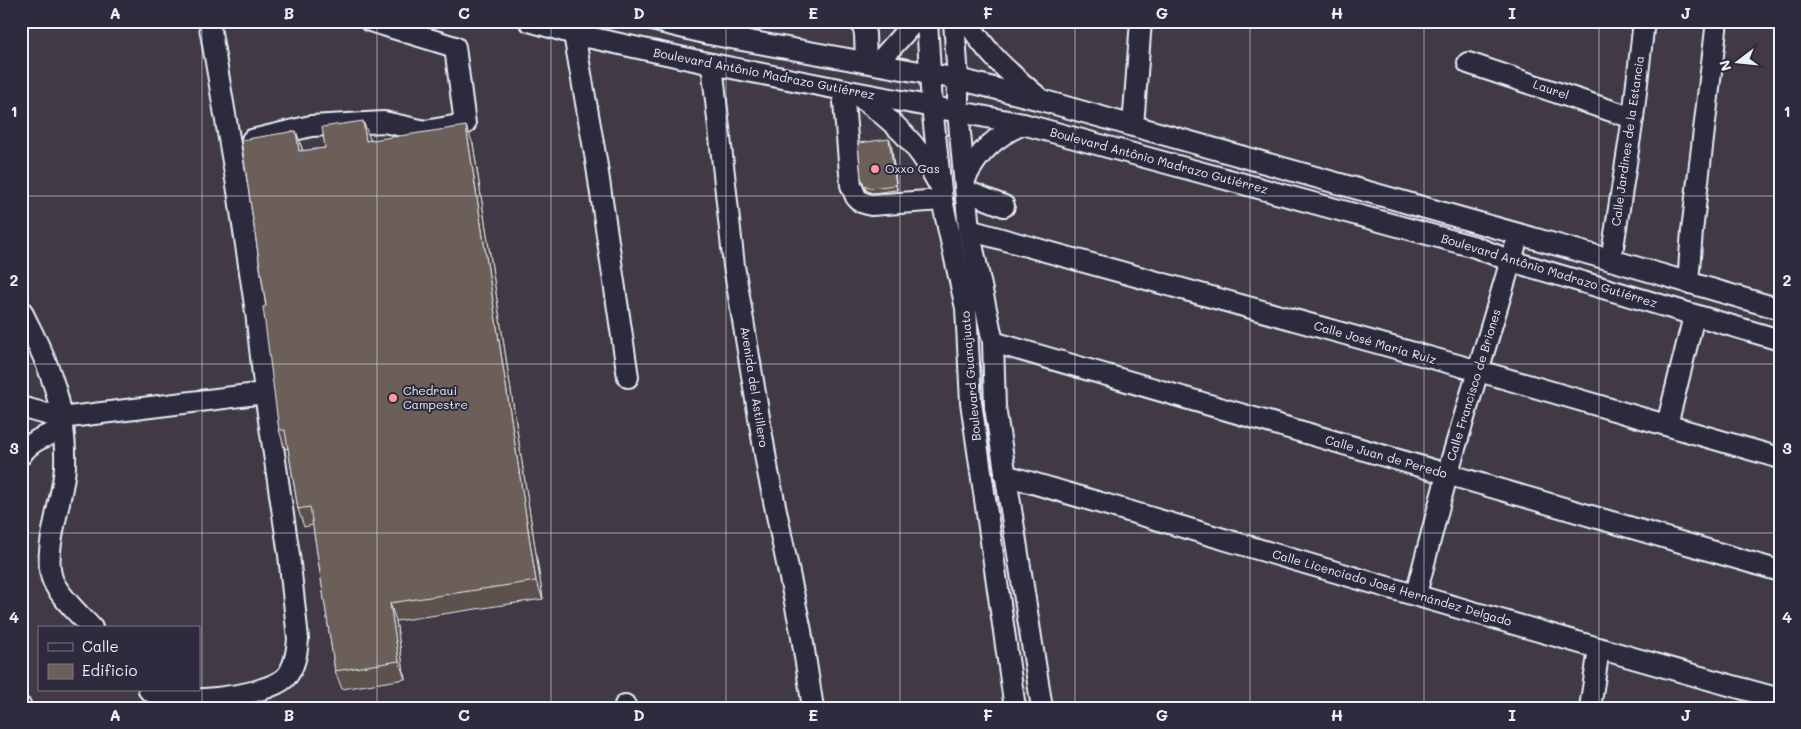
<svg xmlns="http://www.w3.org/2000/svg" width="1801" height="729" font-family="Mali,sans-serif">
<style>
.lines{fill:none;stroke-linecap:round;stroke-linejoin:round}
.minor-casing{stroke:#e8f1f8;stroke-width:24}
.minor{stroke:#2f2a3d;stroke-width:20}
.wall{fill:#5d514d;stroke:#e8f1f8}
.shaded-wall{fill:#4c423f;stroke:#e8f1f8}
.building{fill:#6c5e5a;stroke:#e8f1f8}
.grid{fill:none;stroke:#e8f1f8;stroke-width:1;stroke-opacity:0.55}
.poi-dot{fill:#ff9aa2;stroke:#2f2a3d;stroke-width:2}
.labels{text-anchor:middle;stroke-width:4;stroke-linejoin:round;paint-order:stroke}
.street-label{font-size:12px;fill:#e8f1f8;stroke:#2f2a3d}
.poi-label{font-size:12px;fill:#e8f1f8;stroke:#2f2a3d;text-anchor:start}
.neatline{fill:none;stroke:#e8f1f8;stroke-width:2}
.grid-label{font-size:16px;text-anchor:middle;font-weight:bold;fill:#e8f1f8}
</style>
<rect width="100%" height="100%" fill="#413a46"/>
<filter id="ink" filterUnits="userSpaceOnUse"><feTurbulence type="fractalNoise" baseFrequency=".02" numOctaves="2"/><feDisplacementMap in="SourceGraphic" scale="10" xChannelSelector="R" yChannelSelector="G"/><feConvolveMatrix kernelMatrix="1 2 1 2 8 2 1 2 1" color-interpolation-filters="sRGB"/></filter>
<g filter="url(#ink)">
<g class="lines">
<g class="minor-casing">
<g id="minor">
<path d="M529,21L574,34L712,64L854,92L1023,124L1475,247L1511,261L1780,340"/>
<path d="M656,21L709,34L958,79L1041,100L1611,260L1780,309"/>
<path d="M862,21L865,34L866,62"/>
<path d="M927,21L932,106L942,200L966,308L971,402L1015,708"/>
<path d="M954,21L958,79V111L969,230L993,342L995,407L1042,708"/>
<path d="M968,21C985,53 1011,74 1038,97"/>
<path d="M574,34L596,160L628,377"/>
<path d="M1468,63L1633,118"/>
<path d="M712,64L734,266L768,472L801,631L813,708"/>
<path d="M877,64L915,21"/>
<path d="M843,90L851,185L856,197L861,202L871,205L942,200"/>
<path d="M857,95C892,120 917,142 937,181"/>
<path d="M1133,126L1141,21"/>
<path d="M252,140L311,126L384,122L425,131L465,124L455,47L370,21"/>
<path d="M965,179C978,152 996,136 1023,124"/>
<path d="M966,191L1004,206"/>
<path d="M969,230L1479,371L1780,458"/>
<path d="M1611,260L1633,118L1644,21"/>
<path d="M1688,283L1692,231L1717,21"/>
<path d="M21,310C32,333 45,356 52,379C61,404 66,439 65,466C64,497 41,554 53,581C60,597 80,615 92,628"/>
<path d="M993,342L1780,571"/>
<path d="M21,407L61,418L265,393"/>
<path d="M1667,425L1694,316"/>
<path d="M21,455C31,440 46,436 62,430"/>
<path d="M1005,475C1263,550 1520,628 1780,699"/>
<path d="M1416,594L1447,475L1515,247"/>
<path d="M149,690C170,708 264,697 285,678C295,668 297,652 298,639L289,555L265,393L256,312L238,191L209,21"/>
<path d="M625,705L626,708"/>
<path d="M21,707V708"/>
<path d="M1590,708L1599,649"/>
</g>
</g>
<use href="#minor" class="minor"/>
</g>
<g class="wall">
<path d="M296,131L303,151L325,148L370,139V141L473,144L543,599L396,621L405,679L342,689L335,671L313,525L304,527L298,509L288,448L285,449L279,430L266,306Z"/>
<path d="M889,139L891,143L897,190L872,193L866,190L861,177Z"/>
</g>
<g class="shaded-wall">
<path d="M363,121L370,139L373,159L366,141Z"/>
<path d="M466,126L473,144L543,599L536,581Z"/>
<path d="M296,131L302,149L306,170L299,151Z"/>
<path d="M889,139L891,143L897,190L896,185Z"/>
<path d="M390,603L396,621L405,679L399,661Z"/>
</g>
<g class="building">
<path d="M363,121L366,141L466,126L536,581L390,603L399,661L335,671L310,507L298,509L285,430H279L263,307L266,306L241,140L296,131L299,151L325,148L322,127Z"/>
<path d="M889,139L896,185L871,188L864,185L861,177L858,143Z"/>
</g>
</g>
<path class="grid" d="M202,21V708M377,21V708M551,21V708M726,21V708M900,21V708M1075,21V708M1250,21V708M1424,21V708M1599,21V708M21,196H1780M21,364H1780M21,533H1780"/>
<g class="poi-dot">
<circle cx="875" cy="169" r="5"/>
<circle cx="393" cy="398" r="5"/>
</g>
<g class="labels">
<g class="street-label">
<text transform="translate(764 74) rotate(11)" y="4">Boulevard Antônio Madrazo Gutiérrez</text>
<text transform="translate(1551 90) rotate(19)" y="4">Laurel</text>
<text transform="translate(1628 141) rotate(-82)" y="4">Calle Jardines de la Estancia</text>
<text transform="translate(1159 161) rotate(15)" y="4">Boulevard Antônio Madrazo Gutiérrez</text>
<text transform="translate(1549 271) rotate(17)" y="4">Boulevard Antônio Madrazo Gutiérrez</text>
<text transform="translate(1375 343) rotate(16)" y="4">Calle José María Ruiz</text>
<text transform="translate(971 376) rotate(-95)" y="4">Boulevard Guanajuato</text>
<text transform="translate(1474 385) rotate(-73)" y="4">Calle Francisco de Briones</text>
<text transform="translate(754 387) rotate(81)" y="4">Avenida del Astillero</text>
<text transform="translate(1386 457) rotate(16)" y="4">Calle Juan de Peredo</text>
<text transform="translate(1392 588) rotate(16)" y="4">Calle Licenciado José Hernández Delgado</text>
</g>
<g class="poi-label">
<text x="885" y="173">Oxxo Gas</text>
<text x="403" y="395">Chedraui<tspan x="403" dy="14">Campestre</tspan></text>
</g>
</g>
<rect width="1801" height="729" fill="none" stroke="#2f2a3d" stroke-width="55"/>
<rect x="38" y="626" width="162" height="65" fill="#2f2a3d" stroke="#797a88"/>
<rect x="48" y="643" width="25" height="8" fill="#2f2a3d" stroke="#797a88"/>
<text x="82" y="652" font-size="15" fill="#e8f1f8">Calle</text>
<rect x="48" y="664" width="25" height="15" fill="#6c5e5a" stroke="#797a88"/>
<text x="82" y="676" font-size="15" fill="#e8f1f8">Edificio</text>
<g transform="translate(1738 62) rotate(254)" stroke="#2f2a3d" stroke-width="4" paint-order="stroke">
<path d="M0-4L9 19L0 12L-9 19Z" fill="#e8f1f8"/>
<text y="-8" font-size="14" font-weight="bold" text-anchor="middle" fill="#e8f1f8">N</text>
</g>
<rect x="28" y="28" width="1746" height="674" class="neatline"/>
<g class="grid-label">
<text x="115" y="19">A</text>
<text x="289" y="19">B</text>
<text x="464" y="19">C</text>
<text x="639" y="19">D</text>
<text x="813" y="19">E</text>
<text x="988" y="19">F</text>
<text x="1162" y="19">G</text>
<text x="1337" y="19">H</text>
<text x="1512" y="19">I</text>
<text x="1686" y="19">J</text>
<text x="14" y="117">1</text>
<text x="1787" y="117">1</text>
<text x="14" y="286">2</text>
<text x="1787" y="286">2</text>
<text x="14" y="454">3</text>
<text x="1787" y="454">3</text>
<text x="14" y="623">4</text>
<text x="1787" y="623">4</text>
<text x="115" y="721">A</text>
<text x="289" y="721">B</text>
<text x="464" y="721">C</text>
<text x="639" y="721">D</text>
<text x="813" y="721">E</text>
<text x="988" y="721">F</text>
<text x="1162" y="721">G</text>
<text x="1337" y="721">H</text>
<text x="1512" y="721">I</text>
<text x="1686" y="721">J</text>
</g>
</svg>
